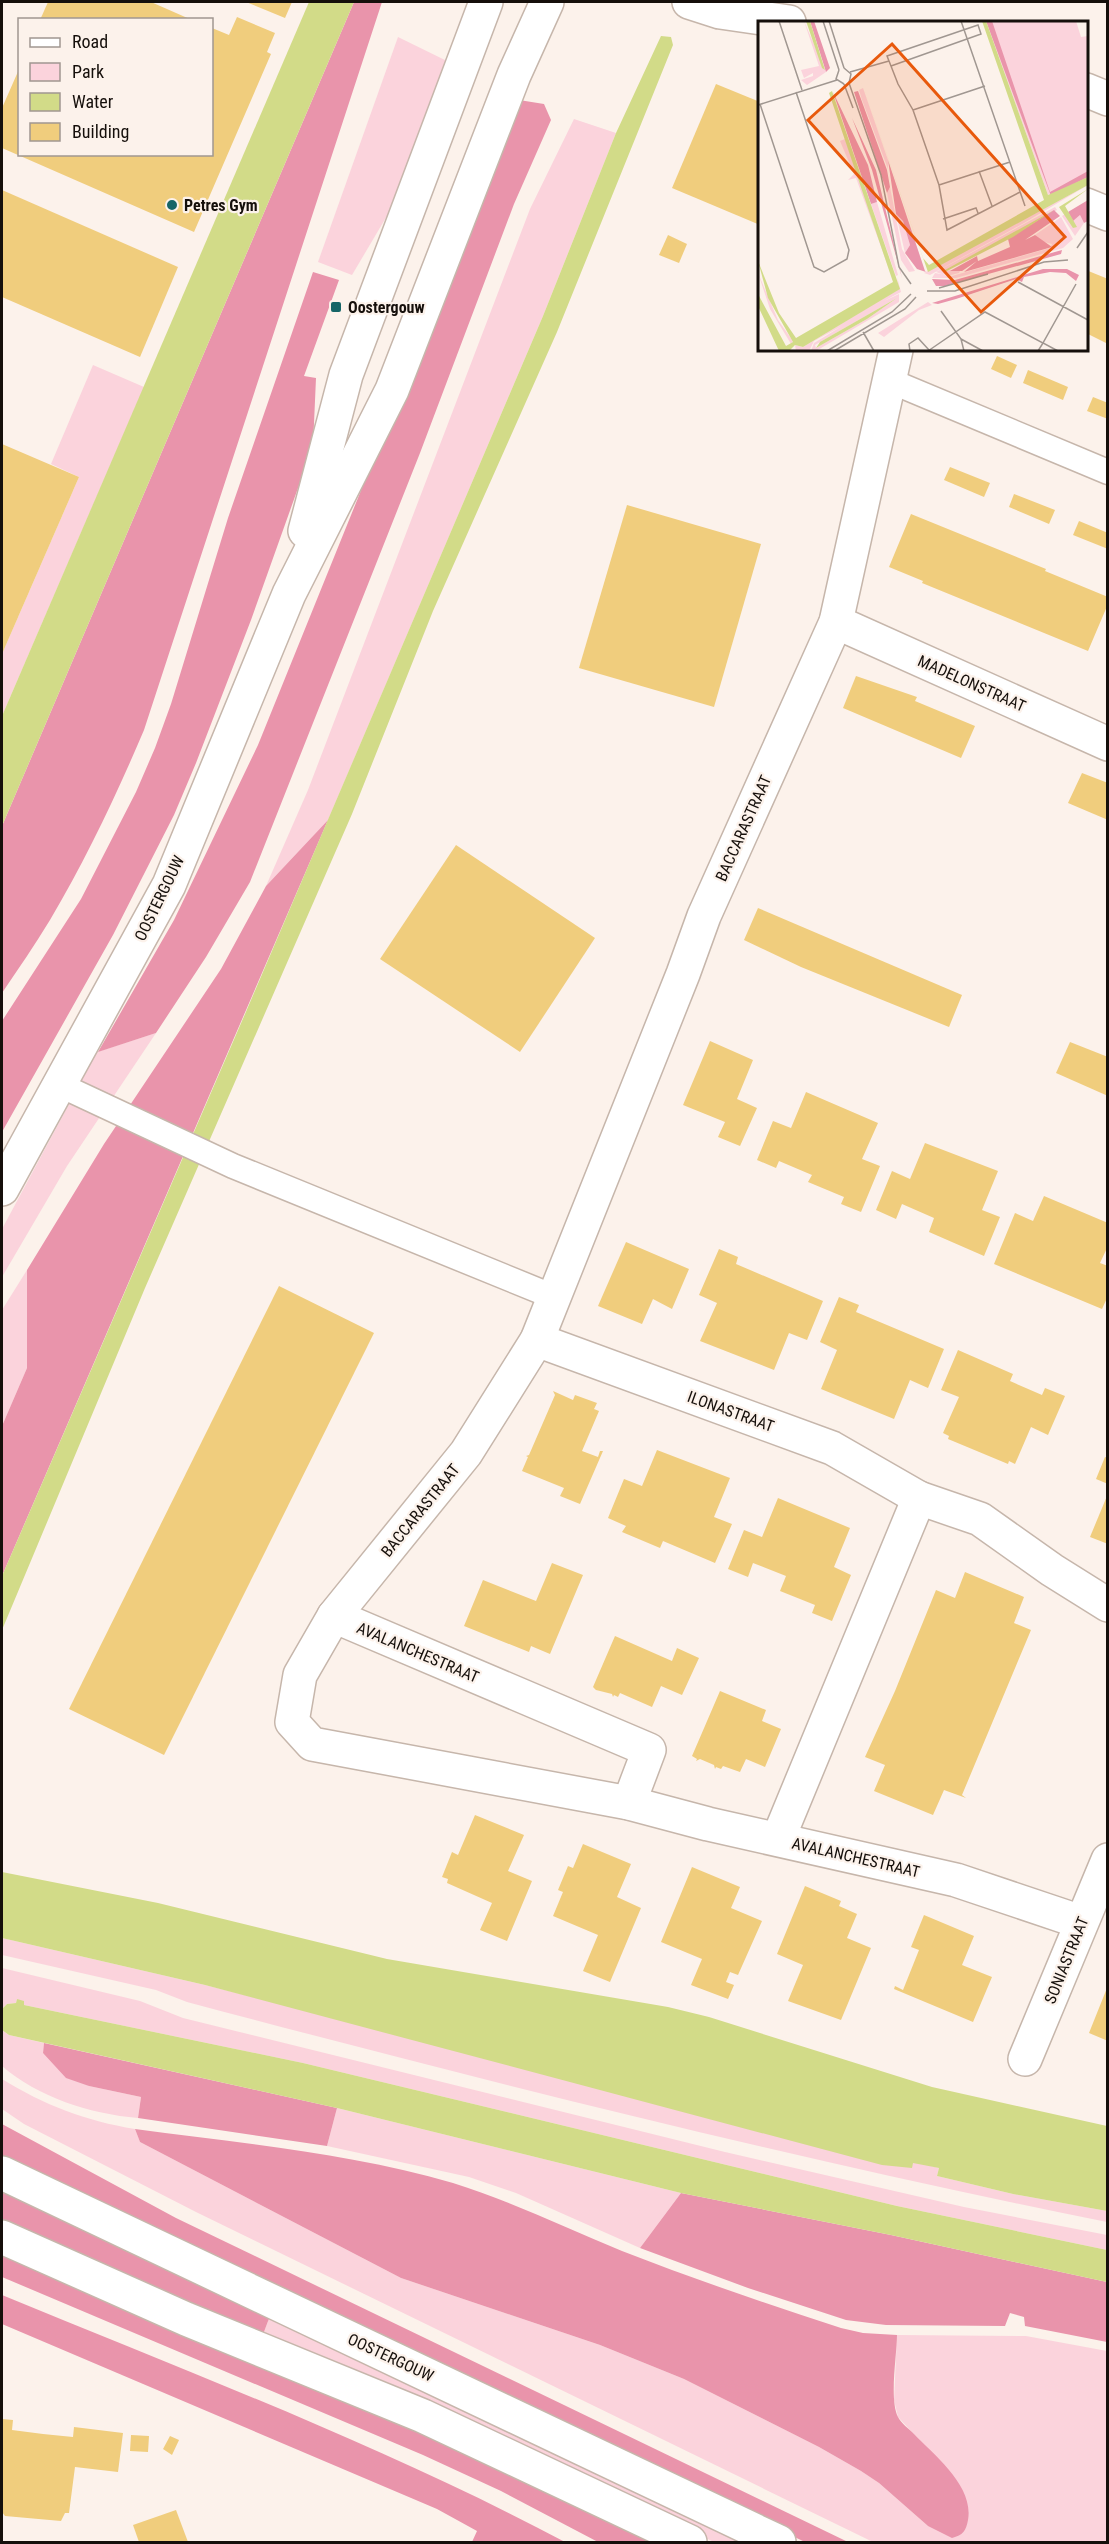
<svg xmlns="http://www.w3.org/2000/svg" width="1109" height="2544" font-family="'Roboto Condensed',sans-serif">
<style>
.green{fill:#fbd3dc}
.forest{fill:#e994ab}
.water{fill:#d2db88}
.building{fill:#f0cd7d}
.lines{fill:none;stroke-linecap:round;stroke-linejoin:round}
.lane-casing{stroke:#c6b6ab;stroke-width:27}
.street-casing{stroke:#c6b6ab;stroke-width:36}
.secondary-casing{stroke:#c6b6ab;stroke-width:36}
.lane{stroke:#fff;stroke-width:24}
.street{stroke:#fff;stroke-width:33}
.secondary{stroke:#fff;stroke-width:33}
.poi-dot{fill:#166567;stroke:#fcf2eb;stroke-width:2}
.labels{text-anchor:middle;stroke-width:4.5;stroke-linejoin:round;paint-order:stroke}
.poi-label{font-size:16px;font-weight:bold;fill:#150f0b;stroke:#fcf2eb;text-anchor:start}
.street-label{font-size:16px;fill:#150f0b;stroke:#fcf2eb}
.inset-road{fill:none;stroke:#a09791;stroke-width:1.5}
.view{fill:#e8590c;fill-opacity:0.15;stroke:#e8590c;stroke-width:3}
.inset-edge{fill:none;stroke:#150f0b;stroke-width:3}
</style>
<rect width="100%" height="100%" fill="#fcf2eb"/>
<g class="green">
<path d="M398,37L449,62L407,182L352,275L318,262Z"/>
<path d="M574,119L616,133L543,316L328,820L266,886L308,790L530,209Z"/>
<path d="M93,365L144,387L2,716V654L79,477L51,464Z"/>
<path d="M156,1033L67,1166L2,1277V1229L97,1052Z"/>
<path d="M27,1270V1368L2,1426V1310Z"/>
<path d="M2,1938L205,1985L939,2168L937,2176L1013,2194L1107,2211V2222C798,2160 492,2083 187,2002L156,1990L2,1955Z"/>
<path d="M2,1968L140,2001L183,2018L725,2152L964,2207L1107,2235V2250L897,2206L303,2063L24,2005L17,1999L16,2003L7,2004L2,2009Z"/>
<path d="M2,2030L9,2035L44,2043L43,2053L89,2086L141,2097L138,2118C90,2114 38,2097 2,2066Z"/>
<path d="M2,2079C44,2105 86,2121 135,2129L140,2142L401,2278L600,2345L684,2379L819,2447L861,2471L879,2483L928,2526L947,2470L898,2417L894,2400L897,2335L1026,2336L1107,2351V2542H873L196,2212L24,2124L2,2109Z"/>
<path d="M337,2108L681,2193L640,2248L516,2193L469,2177L327,2146Z"/>
<path d="M270,2316L746,2542H714L537,2457L262,2337Z"/>
</g>
<g class="forest">
<path d="M354,2H382L144,730C116,796 86,859 50,920C35,945 18,969 2,993V826Z"/>
<path d="M519,100L544,104L551,120L514,204L420,453L250,882L206,957L156,1033L98,1052L174,920L258,745Z"/>
<path d="M313,272L339,280L304,376L316,378L313,446L251,620L196,763L174,815L113,935L2,1132V1021L81,899L136,792L155,748L171,704L228,518Z"/>
<path d="M328,820L2,1576V1426L27,1368V1270L104,1144L221,969L266,886Z"/>
<path d="M44,2043L337,2108L327,2146L138,2118L141,2097L89,2086L66,2078L43,2053Z"/>
<path d="M2,2124L176,2218L848,2542H805L175,2240L2,2160Z"/>
<path d="M135,2129C241,2143 350,2153 453,2183C511,2201 566,2228 622,2251C694,2279 767,2304 841,2328L863,2333L897,2335C897,2355 889,2399 898,2417C901,2423 909,2429 914,2434C935,2456 974,2486 968,2520C966,2531 963,2535 952,2538L928,2526L879,2483L861,2471L819,2447L684,2379L600,2345L401,2278L140,2142Z"/>
<path d="M2,2188L270,2316L262,2337L2,2227Z"/>
<path d="M681,2193L891,2235L1107,2282V2342L1025,2326L1024,2317L1010,2313L1005,2326L886,2325L846,2320L748,2288L640,2248Z"/>
<path d="M2,2256L244,2356L477,2457L654,2542H598L501,2491L423,2455L2,2277Z"/>
<path d="M2,2295C191,2373 384,2446 565,2542H472L477,2531L437,2509L2,2324Z"/>
</g>
<g class="water">
<path d="M309,2H354L2,826V716Z"/>
<path d="M661,36L671,37L673,45L557,332L433,611L352,814L145,1288L2,1630V1576L245,1014L543,316L616,133Z"/>
<path d="M2,1872L158,1903L387,1959L668,2007L709,2017L932,2087L1107,2126V2211L1013,2194L937,2176L939,2168L913,2163L912,2168L882,2165L205,1985L2,1938Z"/>
<path d="M17,1999L24,2001V2005L303,2063L897,2206L1107,2250V2282L891,2235L681,2193L337,2108L9,2035L2,2030V2009L7,2004L16,2003Z"/>
</g>
<g class="building">
<path d="M48,2H151L192,20H40Z"/>
<path d="M246,2H292L285,18Z"/>
<path d="M237,17L275,33L267,52L271,54L194,232L2,148V108L20,67V154H212V28L229,35Z"/>
<path d="M716,84L760,102V225L672,188Z"/>
<path d="M2,190L178,267L140,357L2,297Z"/>
<path d="M668,235L687,244L679,263L659,255Z"/>
<path d="M1086,270L1108,279V344L1086,333Z"/>
<path d="M997,356L1017,365L1011,378L991,369Z"/>
<path d="M1028,370L1068,387L1063,400L1023,383Z"/>
<path d="M1093,397L1108,403V419L1087,411Z"/>
<path d="M2,444L79,477L2,654Z"/>
<path d="M950,467L990,483L984,497L944,480Z"/>
<path d="M1014,494L1055,510L1049,524L1009,507Z"/>
<path d="M627,505L761,544L714,707L579,668Z"/>
<path d="M911,514L1046,569L1045,571L1108,597V604L1088,651L922,583L923,581L889,567Z"/>
<path d="M1079,521L1108,533V549L1073,535Z"/>
<path d="M856,676L917,697L915,701L975,726L961,758L843,708Z"/>
<path d="M1082,773L1108,783V820L1068,803Z"/>
<path d="M456,845L595,938L520,1052L380,959Z"/>
<path d="M758,908L962,995L949,1027L801,967L744,940Z"/>
<path d="M710,1041L753,1060L737,1099L757,1108L740,1146L718,1137L725,1122L683,1105Z"/>
<path d="M1070,1042L1108,1057V1096L1056,1073Z"/>
<path d="M806,1092L878,1123L862,1159L880,1166L861,1212L841,1204L844,1197L808,1182L812,1175L779,1161L776,1168L757,1160L773,1121L791,1128Z"/>
<path d="M925,1143L998,1171L982,1210L1000,1217L984,1256L929,1232L934,1218L902,1204L896,1219L876,1210L892,1171L910,1179Z"/>
<path d="M1044,1196L1108,1223V1246L1100,1263L1108,1266V1296L1102,1309L994,1264L1015,1213L1033,1221Z"/>
<path d="M626,1242L689,1269L672,1309L653,1299L642,1324L598,1306Z"/>
<path d="M719,1249L738,1257L736,1264L823,1301L807,1340L789,1333L774,1370L700,1341L717,1303L699,1295Z"/>
<path d="M279,1286L374,1333L164,1755L69,1709Z"/>
<path d="M839,1297L859,1305L856,1312L944,1349L928,1388L910,1380L894,1419L821,1389L837,1350L820,1342Z"/>
<path d="M958,1350L1013,1374L1010,1381L1042,1395L1045,1388L1065,1396L1048,1435L1031,1427L1015,1464L1009,1461L1008,1464L948,1439L949,1436L943,1433L959,1397L941,1390Z"/>
<path d="M553,1391L573,1400L575,1395L597,1403L594,1409L599,1411L582,1451L598,1457L600,1451H603L580,1504L560,1496L564,1488L522,1471L528,1457L526,1456L529,1455L555,1395Z"/>
<path d="M657,1450L730,1478L714,1517L732,1524L715,1563L663,1541L660,1548L622,1532L626,1526L608,1518L624,1479L642,1486Z"/>
<path d="M1105,1457L1108,1458V1484L1096,1479Z"/>
<path d="M1107,1496H1108V1544L1090,1537Z"/>
<path d="M778,1498L850,1528L834,1567L851,1575L832,1621L812,1613L815,1605L780,1591L786,1576L753,1563L748,1577L728,1569L744,1530L762,1537Z"/>
<path d="M552,1563L583,1575L550,1654L531,1646L529,1652L464,1626L483,1580L536,1601Z"/>
<path d="M965,1572L1024,1597L1014,1623L1031,1630L962,1795L966,1798L944,1790L933,1815L874,1791L885,1765L865,1757L895,1691L936,1590L955,1598Z"/>
<path d="M615,1636L672,1661L677,1648L699,1658L682,1695L661,1686L652,1707L620,1693L618,1697L614,1695L613,1697L612,1694L596,1690L593,1687Z"/>
<path d="M720,1691L766,1710L762,1721L781,1729L765,1767L746,1759L740,1772L723,1766L721,1769L716,1767L715,1769L714,1765L700,1759L696,1761L697,1759L692,1756Z"/>
<path d="M475,1815L524,1835L508,1871L532,1881L507,1941L480,1930L492,1903L447,1883L448,1879L442,1877L452,1852L458,1855Z"/>
<path d="M583,1844L631,1864L617,1897L641,1908L610,1982L583,1971L598,1935L553,1916L563,1892L558,1890L568,1866L573,1868Z"/>
<path d="M692,1867L740,1887L731,1908L762,1921L738,1975L730,1972L726,1982L734,1985L728,1999L691,1985L702,1959L661,1942Z"/>
<path d="M805,1886L841,1901L839,1906L857,1914L847,1938L871,1948L841,2020L788,2001L803,1965L777,1954Z"/>
<path d="M924,1915L974,1936L962,1965L992,1977L973,2022L894,1989L895,1986L903,1990L919,1950L911,1947Z"/>
<path d="M1107,1988H1108V2041L1089,2033Z"/>
<path d="M2,2419L13,2420L12,2430L43,2434L73,2437L74,2427L123,2433L118,2472L75,2467L69,2513H65L61,2521L5,2516L2,2512Z"/>
<path d="M131,2435L149,2436L148,2452L130,2451Z"/>
<path d="M170,2436L179,2440L172,2455L163,2449Z"/>
<path d="M176,2510L188,2542H139L133,2525Z"/>
</g>
<g class="lines">
<g class="lane-casing">
<g id="lane">
<path d="M888,380L1108,472"/>
<path d="M60,1085L233,1166L554,1297"/>
</g>
</g>
<g class="street-casing">
<g id="street">
<path d="M689,2L720,12L789,22"/>
<path d="M1086,90L1108,99"/>
<path d="M1086,205L1108,214"/>
<path d="M896,350L836,622L704,916L683,974L537,1340L466,1453L334,1616L300,1675L292,1722L312,1744L629,1803L708,1824L956,1880L1081,1922"/>
<path d="M836,622L1108,744"/>
<path d="M537,1340L832,1448L919,1498L980,1519L1052,1570L1108,1605"/>
<path d="M334,1616L649,1750L629,1803"/>
<path d="M778,1839L919,1498"/>
<path d="M1025,2059L1108,1860"/>
</g>
</g>
<g class="secondary-casing">
<g id="secondary">
<path d="M305,531L346,375L486,2"/>
<path d="M2,1189L169,885L289,594L392,390L514,75L547,2"/>
<path d="M2,2173L779,2542"/>
<path d="M2,2237L186,2319L423,2416L690,2542"/>
</g>
</g>
<use href="#lane" class="lane"/>
<use href="#street" class="street"/>
<use href="#secondary" class="secondary"/>
</g>
<g class="poi-dot">
<circle cx="172" cy="205" r="6"/>
<rect x="330" y="301" width="12" height="12" rx="3"/>
</g>
<g class="labels">
<g class="poi-label">
<text x="184" y="211">Petres Gym</text>
<text x="348" y="313">Oostergouw</text>
</g>
<g class="street-label">
<text transform="translate(972 683) rotate(24)" y="6">MADELONSTRAAT</text>
<text transform="translate(743 828) rotate(-66)" y="6">BACCARASTRAAT</text>
<text transform="translate(159 898) rotate(-64)" y="6">OOSTERGOUW</text>
<text transform="translate(731 1411) rotate(20)" y="6">ILONASTRAAT</text>
<text transform="translate(420 1510) rotate(-51)" y="6">BACCARASTRAAT</text>
<text transform="translate(418 1652) rotate(23)" y="6">AVALANCHESTRAAT</text>
<text transform="translate(856 1857) rotate(13)" y="6">AVALANCHESTRAAT</text>
<text transform="translate(1066 1960) rotate(-68)" y="6">SONIASTRAAT</text>
<text transform="translate(391 2357) rotate(25)" y="6">OOSTERGOUW</text>
</g>
</g>
<g transform="translate(758 21)">
<rect width="330" height="330" fill="#fcf2eb"/>
<path d="M46,0L68,51L49,64L43,59L55,55V52L46,57L43,49L61,45ZM228,0H318L323,16L330,15V153L290,174ZM105,67L130,139V148L104,79L101,69ZM87,118L134,256L98,157L90,159L96,153L82,120ZM330,164L266,202L172,254L166,252ZM132,166L144,228L157,250L151,251L143,239L129,172ZM119,181L140,254L138,255L113,183ZM297,186L299,189L187,250L203,248L201,252L189,255L178,251ZM138,193L145,200L152,224L147,232ZM307,193L316,207L315,200L322,194L326,202L317,215L304,195ZM303,196L315,218L305,227L198,257H174L177,252L194,255L292,227L294,223L282,220L277,214ZM0,252L20,299L35,320L33,323L12,288ZM139,256L143,271L126,280L141,273V281L58,330H53L56,322L84,305L56,320L51,330H38L37,324L45,326L141,268ZM139,277L109,298L58,327L57,324ZM170,281L174,284L161,289L126,316L120,312Z" fill="#fbd3dc" fill-rule="evenodd"/>
<path d="M52,0H56L72,47L68,51ZM228,0H234L292,171L330,150V156L293,175ZM100,70L129,149L132,166L129,172L96,71ZM75,71L110,144L119,181L113,183ZM94,97L118,149L144,257L114,149ZM130,139L167,250L168,251L159,248L147,232L152,224L145,200L138,193ZM330,179V200L326,202L322,194L315,200L310,191ZM296,189L302,195L267,219L277,214L294,226L206,251L219,240L204,250H192L219,235L220,240L252,226L250,218ZM304,229L303,233L187,265H178L174,258L197,259ZM285,248H309L321,254L318,260L308,252L292,251L266,256L264,261L258,258L198,278L180,283L174,282Z" fill="#e994ab"/>
<path d="M48,0H52L67,49L64,47ZM224,0H228L290,174L330,156V164L170,251L102,57L165,237L171,244L286,179ZM74,70L142,268L45,326L37,324L31,330H21L0,285V273L28,325L35,321L10,277L0,240L21,292L38,317L135,261L71,72ZM330,168L307,185L319,206L315,207L301,186ZM296,189L255,216L187,251V249ZM139,277L109,298L58,327L62,321Z" fill="#d2db88"/>
<path class="inset-road" d="M21,0L44,69M65,0L81,49M71,0L86,47M203,0L267,185M133,45L223,13L220,4L129,35L133,45L140,63L155,89L181,164L189,209L262,171M86,47L93,53L91,62M81,49L78,58L86,63M92,51L131,40M91,62L123,154L141,246L153,263M86,63L95,87M2,83L56,246L66,251L89,238L91,229L38,71M0,84L79,59M155,89L227,65M221,150L234,185M181,164L252,141M185,198L218,187L220,192M319,227L330,211M260,261L330,299M181,267L230,253M169,270H197L286,241L310,239M183,290L203,318L206,330M105,311L116,330M203,318L225,330M69,330L134,291L153,273M76,330L147,288L158,276M152,330L151,323L160,317L171,329M170,330L227,291L285,322L280,330M300,330L285,322L318,263"/>
<path class="view" d="M134,23L307,216L223,291L50,99Z"/>
<rect width="330" height="330" class="inset-edge"/>
</g>
<rect width="1109" height="2544" fill="none" stroke="#150f0b" stroke-width="6"/>
<rect x="18" y="18" width="195" height="138" fill="#fcf2eb" stroke="#a09791" stroke-width="1.5"/>
<rect x="30" y="38" width="30" height="9" fill="#ffffff" stroke="#a09791" stroke-width="1.5"/>
<text x="72" y="48" font-size="18" fill="#150f0b">Road</text>
<rect x="30" y="63" width="30" height="18" fill="#fbd3dc" stroke="#a09791" stroke-width="1.5"/>
<text x="72" y="78" font-size="18" fill="#150f0b">Park</text>
<rect x="30" y="93" width="30" height="18" fill="#d2db88" stroke="#a09791" stroke-width="1.5"/>
<text x="72" y="108" font-size="18" fill="#150f0b">Water</text>
<rect x="30" y="123" width="30" height="18" fill="#f0cd7d" stroke="#a09791" stroke-width="1.5"/>
<text x="72" y="138" font-size="18" fill="#150f0b">Building</text>
</svg>
